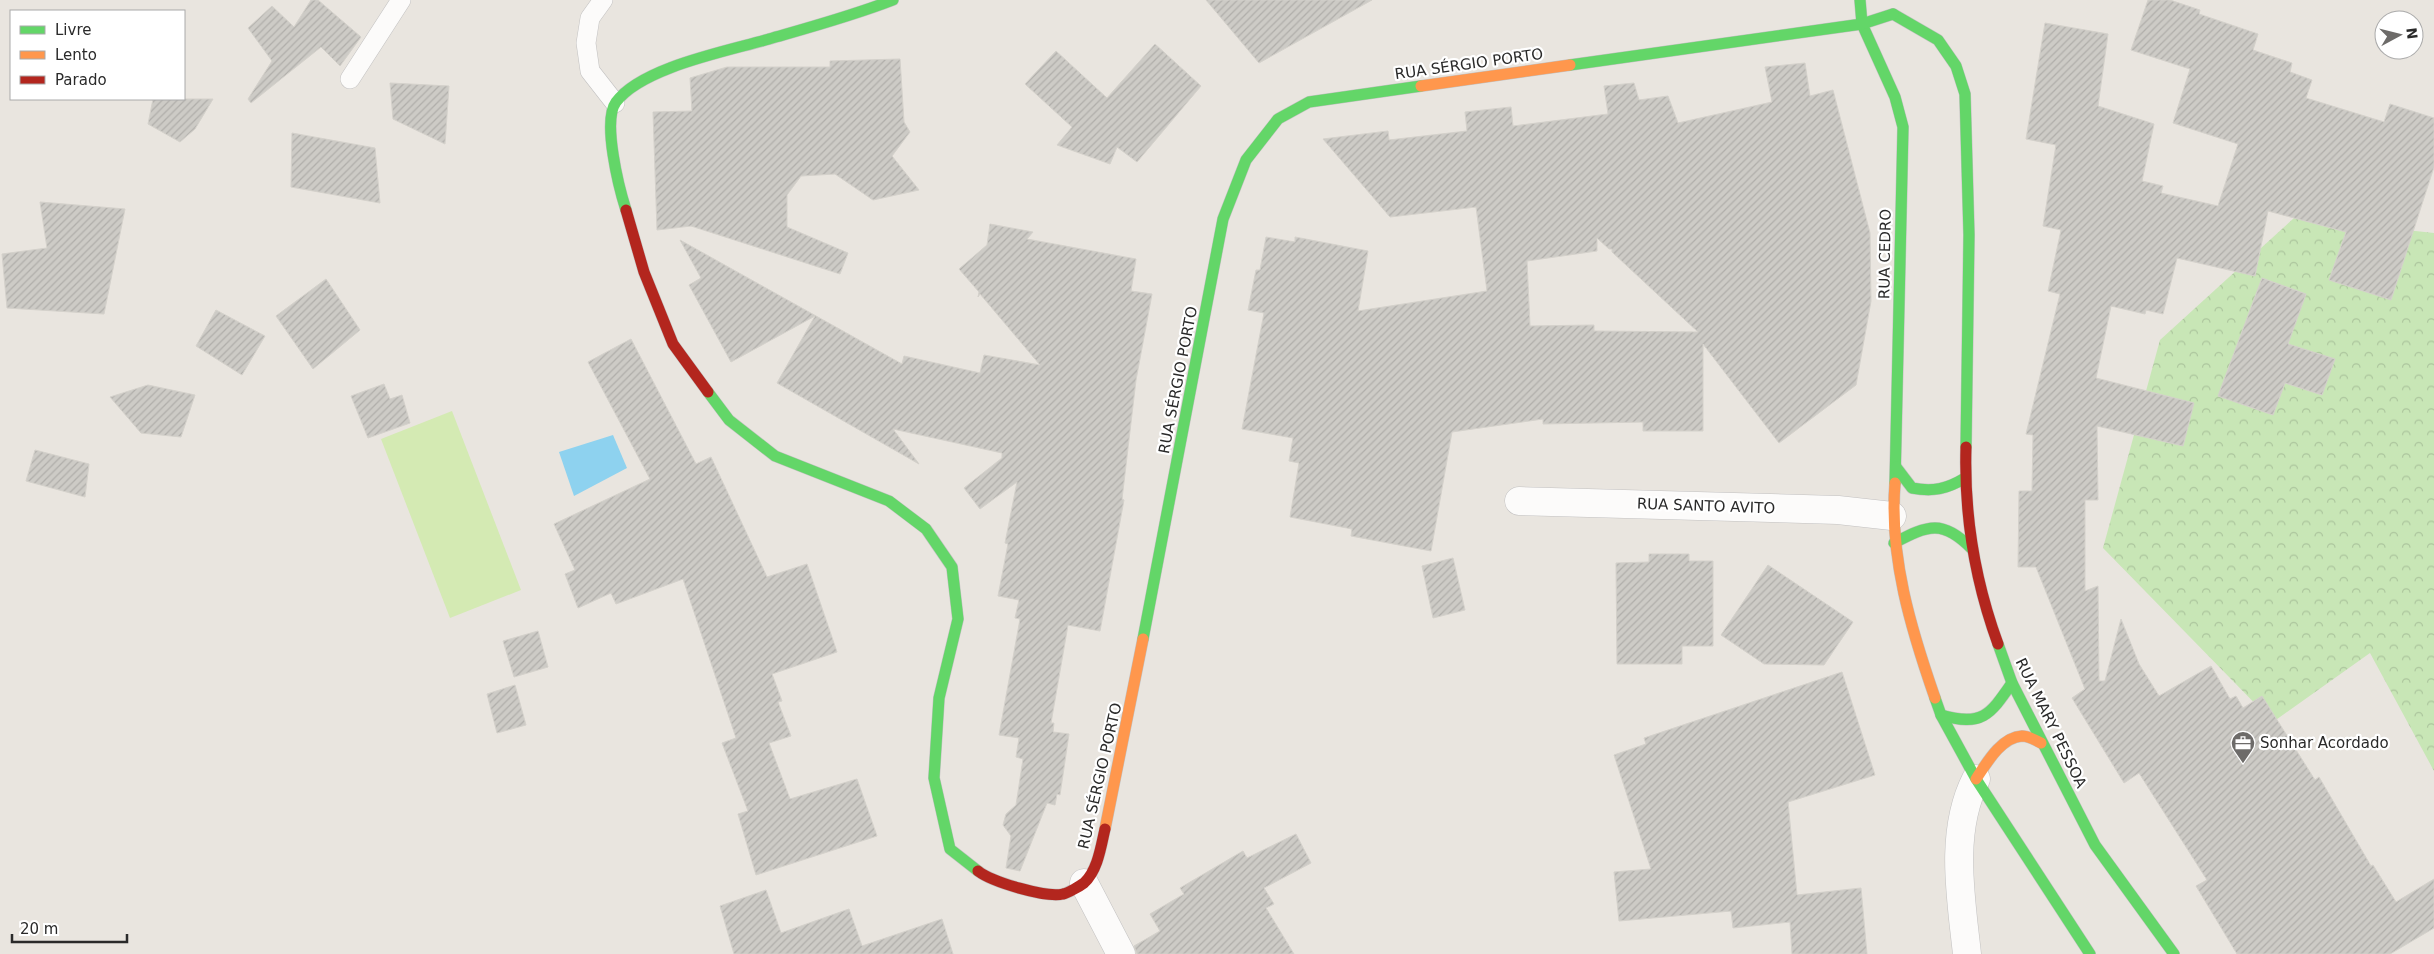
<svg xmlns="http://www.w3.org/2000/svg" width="2434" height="954" font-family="'DejaVu Sans',sans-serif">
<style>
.forest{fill:url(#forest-crowns)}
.pitch{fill:#d4eab3}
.water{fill:#8ed2ef}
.building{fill:url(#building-hatch);stroke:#d4d1cb;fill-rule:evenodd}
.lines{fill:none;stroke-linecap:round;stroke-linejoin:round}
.lane-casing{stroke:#c2c1c1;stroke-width:20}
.street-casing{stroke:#c2c1c1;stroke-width:29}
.fast-casing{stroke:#c2c1c1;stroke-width:12}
.slow-casing{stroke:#c2c1c1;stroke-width:12}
.jam-casing{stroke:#c2c1c1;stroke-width:12}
.lane{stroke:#fcfbfa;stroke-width:19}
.street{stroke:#fcfbfa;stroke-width:28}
.fast{stroke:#63d668;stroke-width:11}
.slow{stroke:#ff974d;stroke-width:11}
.jam{stroke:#b3261e;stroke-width:11}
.labels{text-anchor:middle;stroke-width:4.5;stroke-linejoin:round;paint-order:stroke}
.street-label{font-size:15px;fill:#2a2a2a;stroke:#fff}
.poi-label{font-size:15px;fill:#2a2a2a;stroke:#fff;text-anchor:start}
</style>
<defs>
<pattern id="forest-crowns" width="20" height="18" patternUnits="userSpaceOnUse" patternTransform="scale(1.25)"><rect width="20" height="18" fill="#c8e6b6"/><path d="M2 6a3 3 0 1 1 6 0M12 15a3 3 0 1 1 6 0" fill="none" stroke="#acc59d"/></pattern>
<pattern id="building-hatch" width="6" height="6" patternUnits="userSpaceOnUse" patternTransform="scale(1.25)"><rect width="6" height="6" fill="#cdcbc6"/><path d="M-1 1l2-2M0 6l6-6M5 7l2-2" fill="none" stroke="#b0aeaa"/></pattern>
</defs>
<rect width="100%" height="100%" fill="#e9e5df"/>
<path class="forest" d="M2294,218L2434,233V771L2370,653L2273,722L2103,548L2160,340Z"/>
<path class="pitch" d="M452,411L521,590L450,618L381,439Z"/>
<path class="water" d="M613,435L627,468L574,496L559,452Z"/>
<g class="building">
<path d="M311,0H318L361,37L340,66L321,47L251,103L248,99L272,61L248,28L272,6L294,27Z"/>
<path d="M1206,0H1372L1259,63Z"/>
<path d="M2148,0H2170L2200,10L2199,14L2258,34L2253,50L2292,63L2290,72L2312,80L2306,98L2384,122L2390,104L2434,118V167L2391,300L2329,280L2346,232L2268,211L2255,276L2177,258L2163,314L2146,310L2145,314L2111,306L2096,378L2194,403L2183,446L2097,426L2098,500H2085V591L2098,586L2099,681H2105L2121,619L2139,664L2159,696L2211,666L2230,699L2236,696L2243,708L2262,696L2315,780L2319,777L2371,866L2373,865L2396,902L2434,879V928L2390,954H2237L2196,886L2207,880L2139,773L2124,783L2072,698L2085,689L2036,567H2018L2019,491H2032L2033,435L2026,434L2060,294L2048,291L2061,230L2043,226L2056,145L2026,139L2045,23L2108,34L2098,106L2154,124L2142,181L2163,186L2161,193L2218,206L2238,144L2173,123L2190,69L2131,50Z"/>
<path d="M1155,44L1201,86L1137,162L1117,147L1110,164L1057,145L1072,127L1025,84L1056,51L1107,98Z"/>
<path d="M900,59L904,122L910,132L892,156L919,190L873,200L835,174L801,176L787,195V227L848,253L840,274L691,226L657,230L653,112L692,111L690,78L727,67H830V61Z"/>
<path d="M1805,63L1810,96L1833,90L1870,233L1871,301L1856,385L1779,443L1703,344V431H1643V422L1543,424V419L1452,432L1431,551L1351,536L1352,529L1290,517L1299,463L1289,461L1293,438L1242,429L1264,313L1248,310L1256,270H1260L1266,237L1295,242V237L1368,251L1358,311L1487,291L1476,207L1390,217L1323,139L1388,131L1389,140L1467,131L1465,112L1511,107L1513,126L1608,114L1604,86L1634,83L1639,100L1668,96L1678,123L1772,102L1765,67ZM1597,238L1609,249H1612V252L1698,332L1594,331V325L1530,326L1527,261L1597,251Z"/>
<path d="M390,83L449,86L445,144L393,119Z"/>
<path d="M153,99H213L195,129L180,142L148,124Z"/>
<path d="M292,133L375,148L380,203L291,187Z"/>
<path d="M40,202L125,209L104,314L7,308L2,254L47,248Z"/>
<path d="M990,224L1033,232L1027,239L1136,259L1131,291L1152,294L1136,380L1122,499L1124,500L1100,631L1068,625L1051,723H1054L1053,732L1069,734L1060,795L1057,794L1055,805L1047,803L1020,871L1006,868L1011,836L1003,825L1006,814L1016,805L1023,759L1016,757L1019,738L999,735L1020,619L1015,618L1019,600L998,596L1008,544L1005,543L1017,482L980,509L964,488L1002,458V453L893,429L919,464L777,383L815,316L731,362L689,285L701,278L680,240L902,364L904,356L980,373L984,355L1040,365L980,294L978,297L979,292L959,269L987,245Z"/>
<path d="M2262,278L2306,294L2288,344L2335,359L2322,395L2285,383L2273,415L2218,396Z"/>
<path d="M326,279L360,330L313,369L276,316Z"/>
<path d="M216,310L265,336L242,375L196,346Z"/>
<path d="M631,339L696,464L711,457L767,577L807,564L837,652L772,674L782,701L778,702L791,736L769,743L790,799L857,779L877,836L756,875L738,814L748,811L722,743L736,738L683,579L616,604L611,593L578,608L565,574L575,570L554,524L650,479L588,362Z"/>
<path d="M384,384L390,399L402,395L410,423L368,438L351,396Z"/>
<path d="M148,385L195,395L181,437L141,433L110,397Z"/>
<path d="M35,450L89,464L85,497L26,481Z"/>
<path d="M1649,554H1689V561H1713V646H1682V664H1617L1616,563L1649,562Z"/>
<path d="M1453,558L1465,610L1433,618L1422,566Z"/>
<path d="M1768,565L1853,622L1824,665L1764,664L1721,635Z"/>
<path d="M538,631L548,667L514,677L503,641Z"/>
<path d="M1842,672L1875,775L1788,802L1797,895L1861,888L1867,954H1792L1790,922L1733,928L1731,911L1619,921L1614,872L1651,869L1614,755L1646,744L1644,738Z"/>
<path d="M515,685L526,725L497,733L487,694Z"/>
<path d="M1296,834L1311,863L1264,888L1274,904L1266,908L1294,954H1137L1134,946L1160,931L1150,914L1184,894L1180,888L1243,851L1247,858Z"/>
<path d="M766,890L781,933L849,909L862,946L942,919L953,954H734L720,906Z"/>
</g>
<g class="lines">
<g class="lane-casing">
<g id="lane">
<path d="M603,0L590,18L586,43L590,71L615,103"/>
<path d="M350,79L401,0"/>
</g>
</g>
<g class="street-casing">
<g id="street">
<path d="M1519,501L1838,510L1892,516"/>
<path d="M1084,883L1121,954"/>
<path d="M1967,954C1961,898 1949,832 1976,779"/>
</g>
</g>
<g class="fast-casing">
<g id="fast">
<path d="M1860,0L1862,24L1895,97L1903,127L1895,483"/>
<path d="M1893,14L1938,40L1956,66L1965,94L1969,235L1966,447"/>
<path d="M1570,65L1862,24L1893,14"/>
<path d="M626,210C619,188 602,121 616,102C642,67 728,51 769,39C811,27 852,16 893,0"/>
<path d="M708,392L729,420L775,456L889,501L926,529L952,567L958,619L939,698L934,778L950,849L978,871"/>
<path d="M1896,467L1912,488C1933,492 1947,489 1965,478"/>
<path d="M1894,543C1928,525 1943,519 1972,549"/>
<path d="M1143,639L1223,219L1246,160L1278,119L1309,102L1421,86"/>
<path d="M1998,644L2012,683L2095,845L2174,954"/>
<path d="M1935,698L1941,715L1976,779L2090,954"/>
<path d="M1941,715C1982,727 1990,715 2012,683"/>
</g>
</g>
<g class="slow-casing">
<g id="slow">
<path d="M1421,86L1570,65"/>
<path d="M1895,483C1889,557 1911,629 1935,698"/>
<path d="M1976,779C1986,764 2001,737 2022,736C2029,736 2035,740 2041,743"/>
<path d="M1105,829L1143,639"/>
</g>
</g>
<g class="jam-casing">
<g id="jam">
<path d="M626,210L644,272L673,344L708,392"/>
<path d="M1966,447C1964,514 1975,581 1998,644"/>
<path d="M978,871C992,882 1046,898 1063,894C1068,893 1080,886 1084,883C1098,870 1101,846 1105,829"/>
</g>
</g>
<use href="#lane" class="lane"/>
<use href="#street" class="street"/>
<use href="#fast" class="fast"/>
<use href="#slow" class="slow"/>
<use href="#jam" class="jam"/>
</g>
<defs>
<g id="office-pin" transform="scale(1.25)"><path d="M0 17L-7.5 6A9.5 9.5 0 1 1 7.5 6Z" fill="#6d6b69" stroke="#fff"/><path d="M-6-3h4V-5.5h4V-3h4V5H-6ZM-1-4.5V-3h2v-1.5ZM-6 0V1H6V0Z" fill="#fff"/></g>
</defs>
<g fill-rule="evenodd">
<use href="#office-pin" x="2243" y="743"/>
</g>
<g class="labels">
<g class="street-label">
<text transform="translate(1469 64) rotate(-8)" y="5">RUA SÉRGIO PORTO</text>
<text transform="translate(1885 254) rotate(-89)" y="5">RUA CEDRO</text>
<text transform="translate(1178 380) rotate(-79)" y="5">RUA SÉRGIO PORTO</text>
<text transform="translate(1706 506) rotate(2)" y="5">RUA SANTO AVITO</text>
<text transform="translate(2051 723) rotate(64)" y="5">RUA MARY PESSOA</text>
<text transform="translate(1100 776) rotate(-77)" y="5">RUA SÉRGIO PORTO</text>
</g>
<g class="poi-label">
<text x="2260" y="748">Sonhar Acordado</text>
</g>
</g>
<rect x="10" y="10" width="175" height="90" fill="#ffffff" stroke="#aaaaaa"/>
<rect x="20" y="26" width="25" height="8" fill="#63d668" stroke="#aaaaaa"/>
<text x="55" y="35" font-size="15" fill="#2a2a2a">Livre</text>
<rect x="20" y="51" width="25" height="8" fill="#ff974d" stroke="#aaaaaa"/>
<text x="55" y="60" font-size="15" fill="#2a2a2a">Lento</text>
<rect x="20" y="76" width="25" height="8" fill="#b3261e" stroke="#aaaaaa"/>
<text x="55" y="85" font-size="15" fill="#2a2a2a">Parado</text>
<g transform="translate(2399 35) rotate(83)"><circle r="24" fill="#ffffff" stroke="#aaaaaa"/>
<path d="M0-4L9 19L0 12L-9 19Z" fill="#6d6b69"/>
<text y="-8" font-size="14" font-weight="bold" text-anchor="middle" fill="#2a2a2a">N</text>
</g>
<path d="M12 934v8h115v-8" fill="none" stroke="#2a2a2a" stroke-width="2.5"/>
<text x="20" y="934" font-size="15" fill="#2a2a2a" stroke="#ffffff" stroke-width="4" paint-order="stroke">20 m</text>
</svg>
